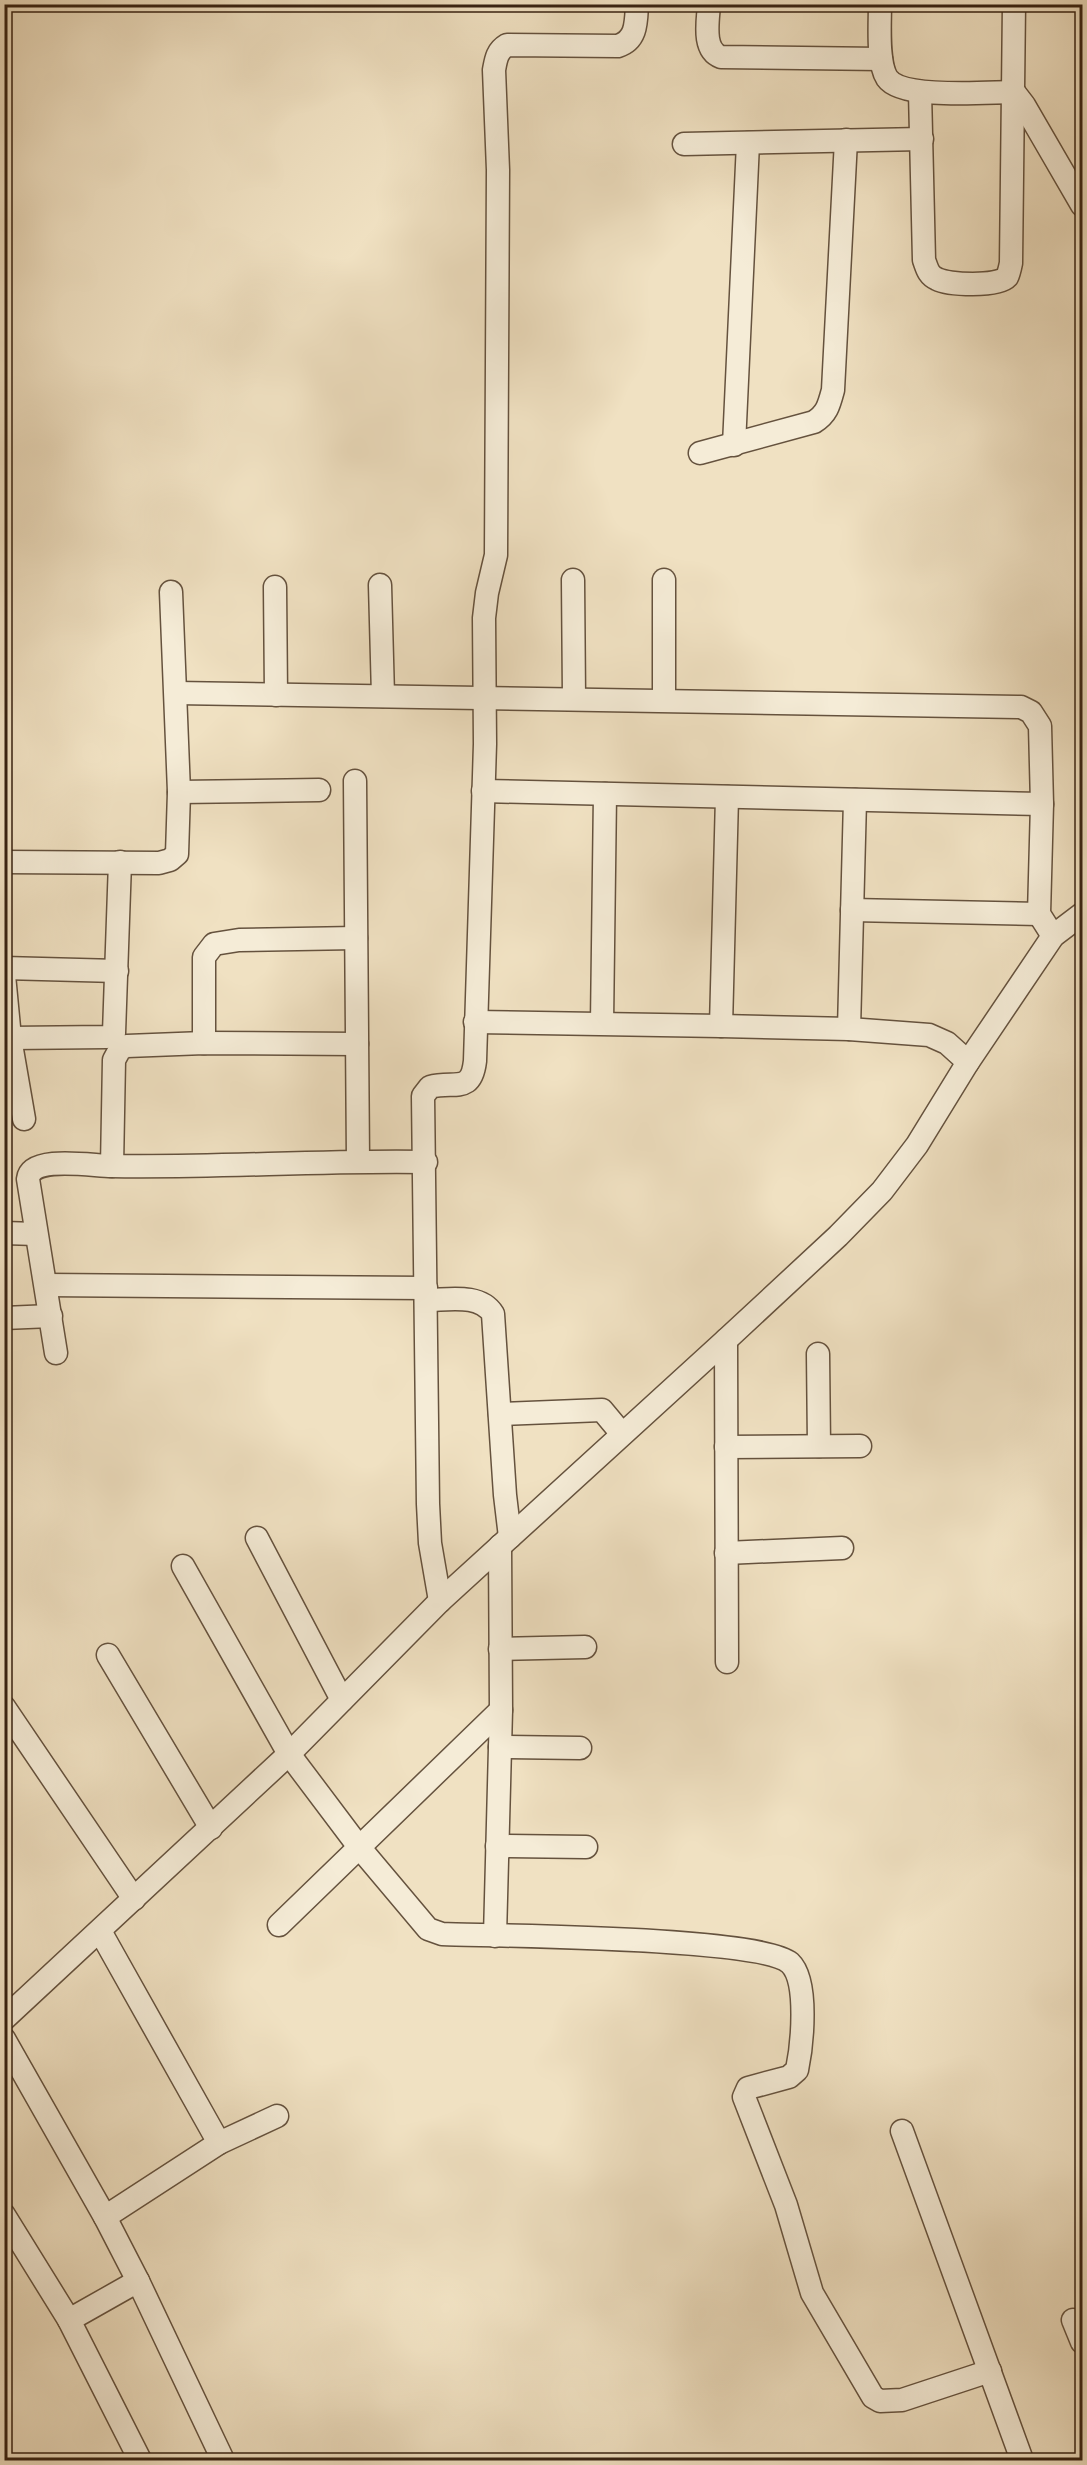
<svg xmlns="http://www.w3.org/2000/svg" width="1087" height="2465" font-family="'Sorts Mill Goudy',serif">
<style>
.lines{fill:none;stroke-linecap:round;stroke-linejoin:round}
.minor-casing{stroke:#65523e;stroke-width:25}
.minor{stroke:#f5ecd7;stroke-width:22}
</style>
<rect width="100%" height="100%" fill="#f0e1c2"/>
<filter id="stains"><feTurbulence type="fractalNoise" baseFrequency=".00333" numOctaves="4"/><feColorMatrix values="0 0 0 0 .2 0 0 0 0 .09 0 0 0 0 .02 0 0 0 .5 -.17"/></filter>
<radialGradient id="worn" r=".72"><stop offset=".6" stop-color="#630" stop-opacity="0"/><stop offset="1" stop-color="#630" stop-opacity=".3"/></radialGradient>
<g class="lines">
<g class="minor-casing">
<g id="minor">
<path d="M709,4C708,21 702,50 721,57L881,59"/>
<path d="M880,4C880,23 877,62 887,78C902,100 988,92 1014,92"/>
<path d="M920,92L924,260C927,268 928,275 937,279C948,285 998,287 1007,277C1009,273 1010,268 1011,263L1014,4"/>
<path d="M1014,92L1024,105L1082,205"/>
<path d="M684,144L922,139"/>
<path d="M734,445L748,143"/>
<path d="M700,453L814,422C827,414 829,405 833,390L846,140"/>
<path d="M573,580L574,698"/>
<path d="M380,585L383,696"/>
<path d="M275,587L276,695"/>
<path d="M176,693L1021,707L1031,712L1040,726L1042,804L1039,914L1053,936"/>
<path d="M664,700V580"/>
<path d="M355,781L358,1161"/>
<path d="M483,791L1042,804"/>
<path d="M179,792L319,790"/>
<path d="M4,862L159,863L170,860L177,854L179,792L171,592"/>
<path d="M852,910L1039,914"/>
<path d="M4,968L117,971"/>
<path d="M4,975L10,1038L24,1119"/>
<path d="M475,1022L721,1026L849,1029L929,1035L947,1043L968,1062"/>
<path d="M602,1023L605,794"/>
<path d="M721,1026L727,797"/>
<path d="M849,1029L855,800"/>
<path d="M10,1038L107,1037L114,1033L120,862"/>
<path d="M204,1043V957L214,944L239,940L356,938"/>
<path d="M112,1166L114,1060L120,1049L127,1046L204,1043L357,1044"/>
<path d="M4,1233L36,1234"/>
<path d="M46,1285L426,1288"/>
<path d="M427,1300C448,1300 480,1293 493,1314L505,1495L510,1537"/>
<path d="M4,1318L51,1316"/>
<path d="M726,1340L727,1662"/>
<path d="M56,1353L28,1179C31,1155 92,1166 111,1166C216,1168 321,1160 426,1162"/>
<path d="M818,1354L819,1446"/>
<path d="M500,1414L602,1410L622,1434"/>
<path d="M726,1447L860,1446"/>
<path d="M257,1538L342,1700"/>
<path d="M726,1553L842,1548"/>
<path d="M183,1566L289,1754L359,1847L428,1929L442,1934C497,1936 759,1937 790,1963C809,1981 802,2046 797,2070L789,2077L748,2088L744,2097L786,2205L812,2293L873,2397L880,2401L902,2400L990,2371"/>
<path d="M440,1601L430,1543L428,1504L423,1096L430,1087C454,1080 471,1095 475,1061L485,744L484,618L487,593L496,555L498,170L494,70C496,59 497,51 507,45L618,46C637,40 636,22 637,4"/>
<path d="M500,1649L585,1647"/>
<path d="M108,1655L211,1828"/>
<path d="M4,1707L134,1899"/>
<path d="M500,1747L580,1748"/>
<path d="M497,1846L586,1847"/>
<path d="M279,1925L501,1710"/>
<path d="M100,1931L219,2143"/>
<path d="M495,1936L501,1710L500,1546"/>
<path d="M4,2019L289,1754L440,1601L726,1340L838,1236L882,1191L917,1145L968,1062L1053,936L1082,914"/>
<path d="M4,2039L105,2217L138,2281L223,2460"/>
<path d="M902,2131L1022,2460"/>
<path d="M4,2215L69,2320"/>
<path d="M105,2217L219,2143L277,2116"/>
<path d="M138,2281L69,2320L140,2460"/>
<path d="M1073,2320L1082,2342"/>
</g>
</g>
<use href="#minor" class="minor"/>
</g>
<rect width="1087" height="2465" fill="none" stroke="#f0e1c2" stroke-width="24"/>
<rect x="6" y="6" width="1075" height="2453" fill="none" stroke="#372212" stroke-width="3"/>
<rect x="12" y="12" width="1063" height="2441" fill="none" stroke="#372212" stroke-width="1.5"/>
<rect width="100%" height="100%" filter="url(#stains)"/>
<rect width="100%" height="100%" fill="url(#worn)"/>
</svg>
